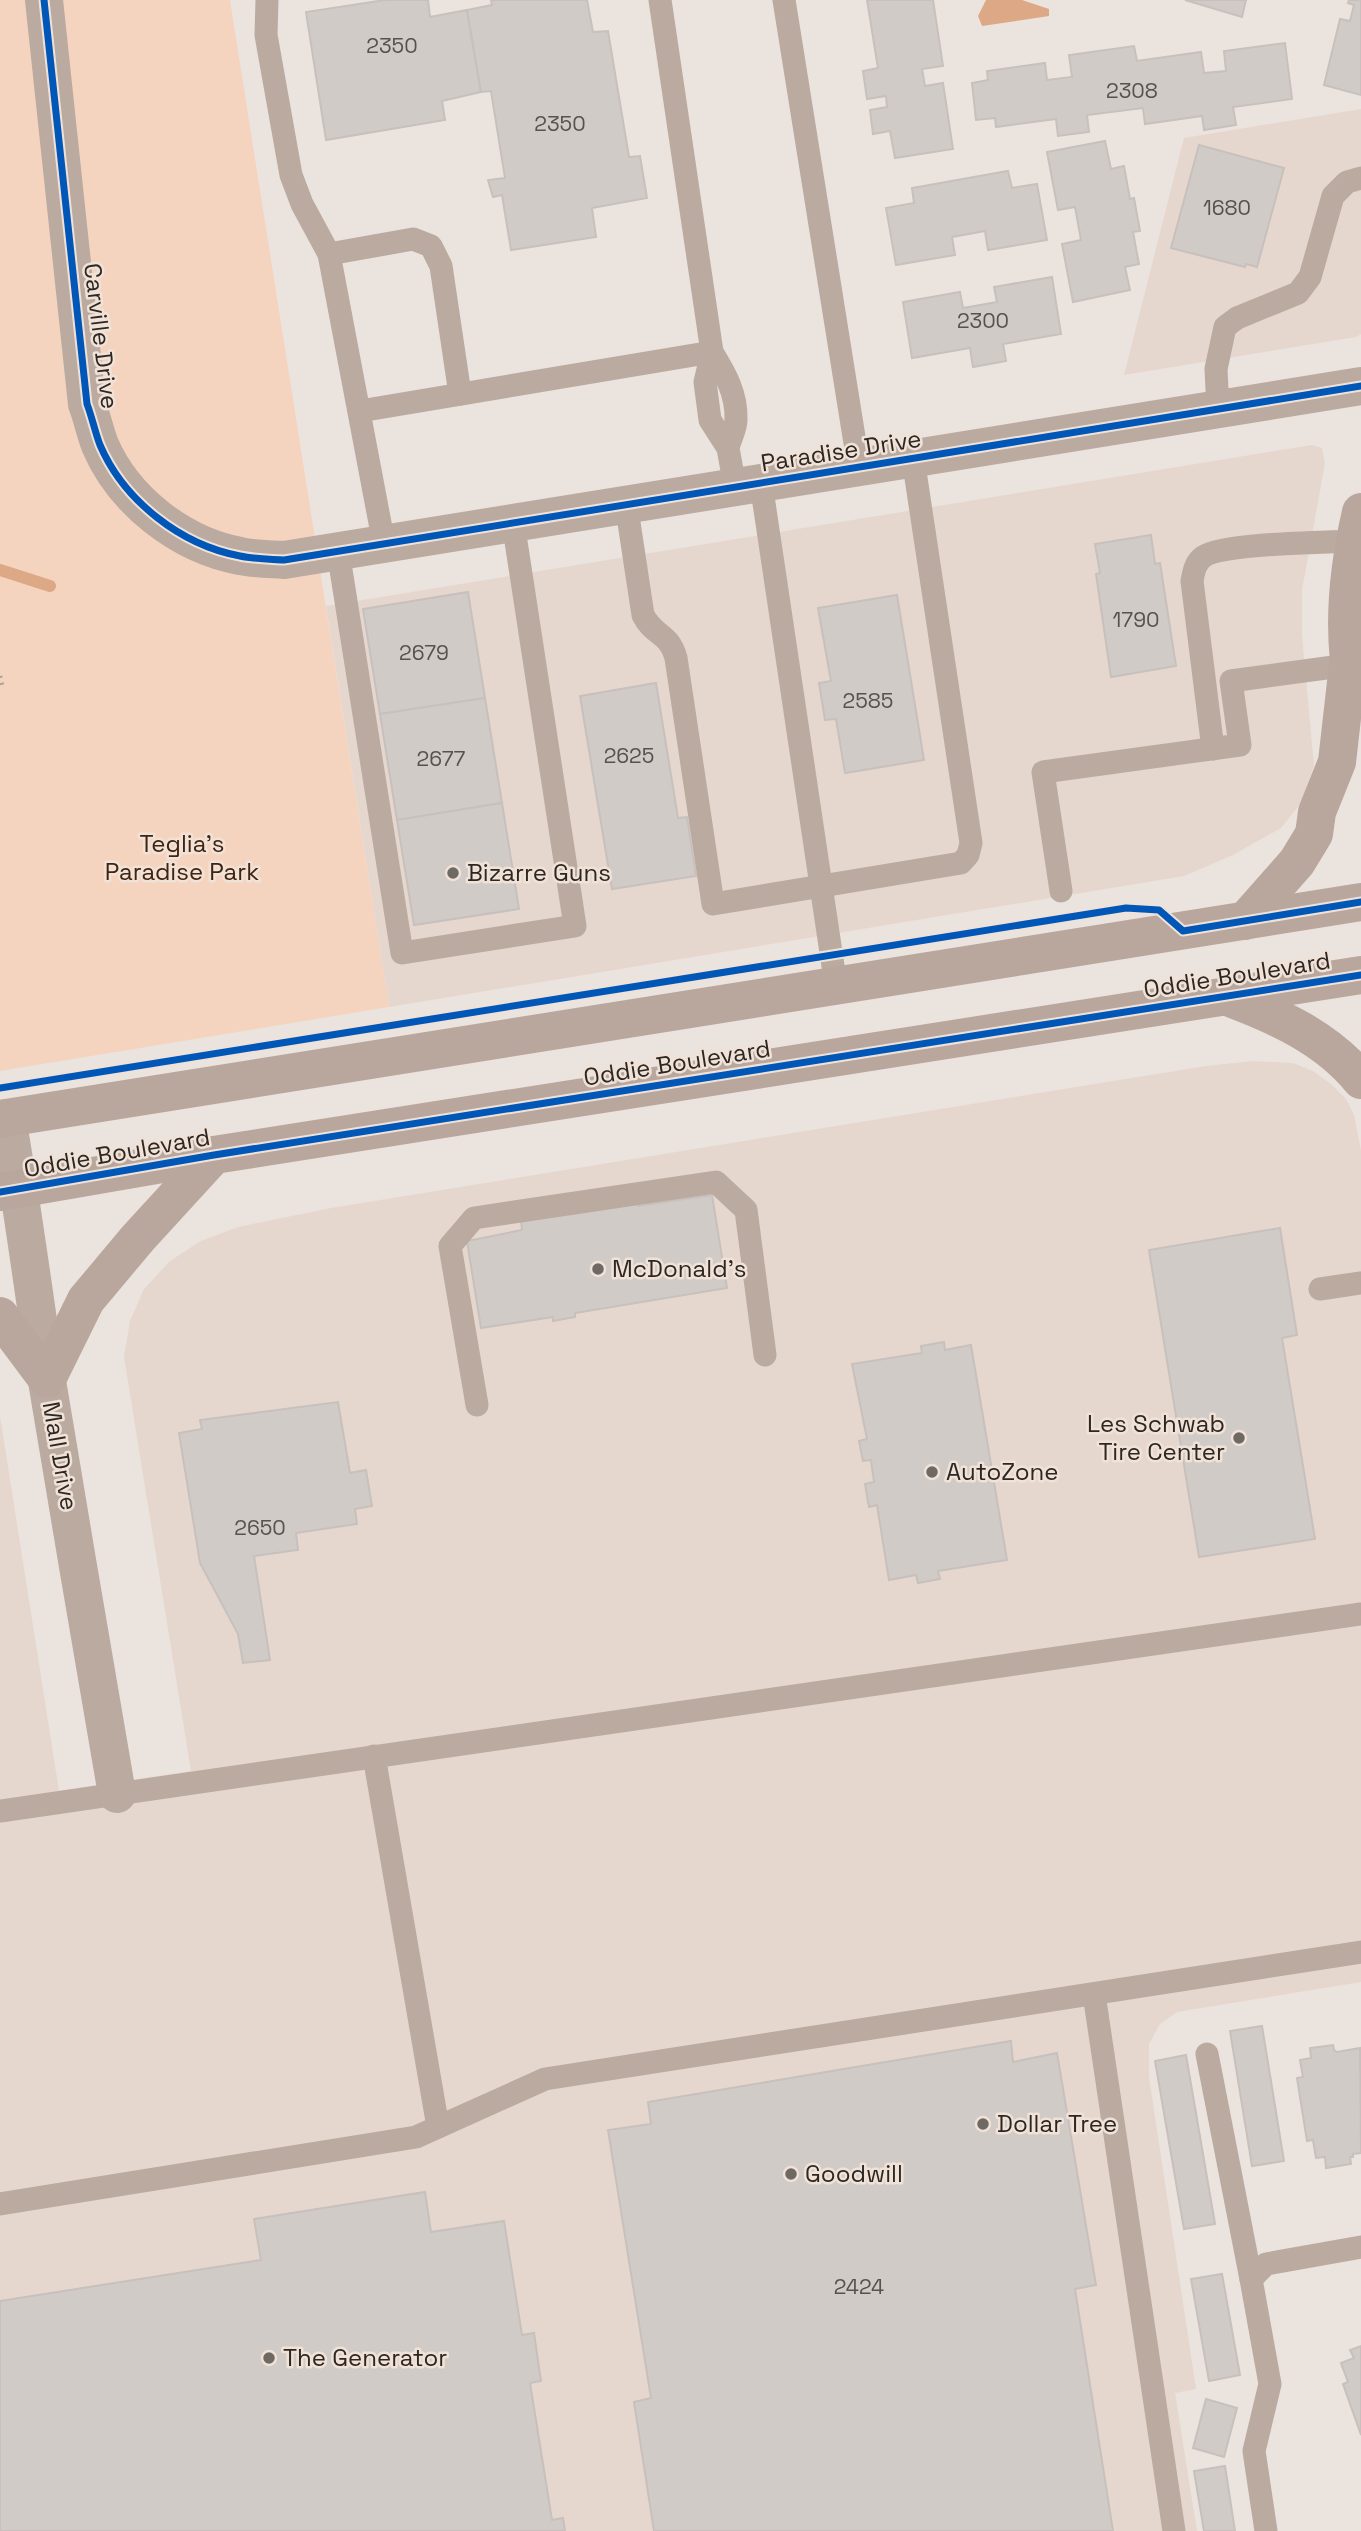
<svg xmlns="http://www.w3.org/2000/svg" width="1361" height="2531" font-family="'Space Grotesk',sans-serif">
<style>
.built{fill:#e6d7ce}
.green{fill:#f5d4bf}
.water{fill:#dca885}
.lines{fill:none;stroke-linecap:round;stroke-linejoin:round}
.stream{stroke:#dca885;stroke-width:12}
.building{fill:#d1cbc7;stroke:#c7c0bc;stroke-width:2}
.path{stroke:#aea29b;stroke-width:4.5;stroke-dasharray:2 5;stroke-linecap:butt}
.lane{stroke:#baaa9f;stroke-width:23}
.street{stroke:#baaa9f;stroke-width:38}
.secondary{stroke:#b9a79d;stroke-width:38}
.cycleway-casing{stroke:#f1e2d8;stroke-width:11}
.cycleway{stroke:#0057b8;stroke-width:7}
.poi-dot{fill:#6f6964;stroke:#f1e2d8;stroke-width:2.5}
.labels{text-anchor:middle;stroke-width:5;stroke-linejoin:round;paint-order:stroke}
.number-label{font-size:21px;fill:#57524e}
.street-label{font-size:24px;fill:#2c2723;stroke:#f1e2d8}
.park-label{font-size:24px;fill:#41230f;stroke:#f1e2d8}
.poi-label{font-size:24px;fill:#2c2723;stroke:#f1e2d8;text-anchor:start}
</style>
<rect width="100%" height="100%" fill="#ebe3de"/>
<g class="built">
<path d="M1361,109V334L1356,337L1124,375L1184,138Z"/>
<path d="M1312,445L1322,448L1325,463L1302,590V635L1314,766L1301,803L1281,828L1233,855L1184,876L389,1007L326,606Z"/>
<path d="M1253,1061L1293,1063L1313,1071L1331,1084L1346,1099L1354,1115L1361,1150V1982L1177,2012L1160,2024L1149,2044V2077L1196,2389L1175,2393L1197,2531H0V1416L59,1791L191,1771L124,1357L130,1321L144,1289L170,1261L201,1241L238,1227L331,1208L1206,1066Z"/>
</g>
<path class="green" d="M0,0H230L389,1007L0,1071Z"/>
<path class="water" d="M986,0H1022L1049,9V16L982,26L978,16Z"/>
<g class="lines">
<path class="stream" d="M0,570L50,586"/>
</g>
<g class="building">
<path d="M385,0H428L430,17L467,10L481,92L442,101L445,120L326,140L306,12Z"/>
<path d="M491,0H587L593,32L608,31L629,157L640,156L647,198L592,208L596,237L511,250L502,195L493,197L488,180L505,178L491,91L481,92L467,10L492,5Z"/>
<path d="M867,0H933L943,66L922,69L925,86L943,83L953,149L895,158L890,131L873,134L870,110L887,107L886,96L867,99L863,71L878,68Z"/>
<path d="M1185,0H1246L1242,17Z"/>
<path d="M1349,0H1361V95L1324,85L1340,19L1350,21L1354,5L1348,3Z"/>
<path d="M1285,43L1292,99L1233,107L1236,125L1204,130L1202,116L1145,124L1143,108L1087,115L1089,132L1058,136L1056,119L996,127L995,118L976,120L972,83L988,80L987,71L1045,63L1047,80L1072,77L1069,55L1134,46L1137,61L1201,52L1204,73L1226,71L1224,51Z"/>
<path d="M1105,141L1111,169L1124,166L1130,199L1134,198L1140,231L1133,232L1139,264L1125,267L1130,290L1073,302L1062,244L1081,240L1075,207L1058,210L1047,152Z"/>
<path d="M1199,145L1284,168L1257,267L1246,264L1245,267L1171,248Z"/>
<path d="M1008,171L1012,188L1037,184L1047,240L988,250L985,231L952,237L955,255L896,265L886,208L914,203L912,188Z"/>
<path d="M1052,277L1061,334L1003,344L1006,361L973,367L970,348L912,358L903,302L960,292L963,308L997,302L994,287Z"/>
<path d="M1151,535L1155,564L1160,563L1176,666L1111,677L1096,574L1100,573L1095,544Z"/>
<path d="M468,592L485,698L380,714L363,609Z"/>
<path d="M897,595L924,760L845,773L836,719L825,720L819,683L831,681L818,608Z"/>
<path d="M656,683L678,818L687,817L696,876L612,889L580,696Z"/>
<path d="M485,698L502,803L397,820L380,714Z"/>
<path d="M502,803L519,909L414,925L397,820Z"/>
<path d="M712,1195L727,1288L575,1313V1317L553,1321V1317L481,1328L467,1241L522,1230L521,1220L637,1202L638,1206Z"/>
<path d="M1280,1228L1297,1335L1282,1338L1315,1539L1199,1557L1149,1250Z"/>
<path d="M944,1342L945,1350L971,1345L1007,1560L938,1571L940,1579L918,1583L916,1575L889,1580L877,1505L869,1507L865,1484L874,1482L871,1460L863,1461L859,1441L867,1439L852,1364L922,1353L921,1346Z"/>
<path d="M338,1402L350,1473L366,1470L372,1506L355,1509L357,1524L296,1533L298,1550L254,1556L270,1660L243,1663L238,1634L200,1563L179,1433L202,1429L200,1420Z"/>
<path d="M1262,2026L1284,2161L1252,2166L1230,2031Z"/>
<path d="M1011,2041L1013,2062L1057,2053L1096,2285L1075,2289L1113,2531H654L634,2402L651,2398L608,2130L651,2124L648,2102Z"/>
<path d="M1333,2045L1334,2050L1337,2052L1360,2048L1361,2153L1353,2154V2157H1350L1351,2164L1326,2168L1325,2157L1316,2158L1313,2140L1307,2141L1297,2078L1303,2077L1300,2060L1311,2058L1310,2048Z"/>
<path d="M1186,2055L1215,2224L1184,2229L1155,2061Z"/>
<path d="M425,2192L431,2232L504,2221L522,2335L534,2333L541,2381L530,2383L552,2520L563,2518L565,2531H0V2301L261,2260L254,2219Z"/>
<path d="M1222,2274L1240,2375L1209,2381L1191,2279Z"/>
<path d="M1361,2346V2435L1343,2384L1348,2382L1341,2363L1354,2358L1350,2350Z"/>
<path d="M1206,2399L1237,2408L1224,2457L1193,2448Z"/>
<path d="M1225,2466L1235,2531H1204L1194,2471Z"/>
</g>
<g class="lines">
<path class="path" d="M0,676L2,685"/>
<g class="lane">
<path d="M267,0L266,35L291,175L302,204L329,254L384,544"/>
<path d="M784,0L859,468"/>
<path d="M329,254L413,239L431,246L441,266L460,394"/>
<path d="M1218,409L1216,369L1225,327L1237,318L1298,293L1310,277L1333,196L1347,182L1361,178"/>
<path d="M360,411L712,352L660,0"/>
<path d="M728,448C730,439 736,429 736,420C737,394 725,373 712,352L705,382L710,420L728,448L735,487"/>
<path d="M761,483L836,986"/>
<path d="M626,503L643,615C654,637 669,632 676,658L713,904L961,863L968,855L971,843L913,458"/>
<path d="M338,551L402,953L575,926L513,522"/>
<path d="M1213,749L1192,581C1194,571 1195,563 1203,557C1221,543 1329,542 1356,541"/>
<path d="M1061,891L1043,772L1240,745L1231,681L1348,665"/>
<path d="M1320,1289L1361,1283"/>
<path d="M477,1405L450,1246L474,1218L716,1182L746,1210L765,1355"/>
<path d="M374,1756L438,2127"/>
<path d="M0,1811L1361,1614"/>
<path d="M1094,1994L1174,2531"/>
<path d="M1207,2054L1251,2279"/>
<path d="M0,2204L416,2137L545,2079L1361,1952"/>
<path d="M1266,2531L1254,2451L1270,2384L1251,2279L1266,2264L1361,2247"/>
</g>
<g class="street">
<path d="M44,0L87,404C92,417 95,432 100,445C124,501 181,545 240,556C254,559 269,559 284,560L1361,386"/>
<path d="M7,1118C22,1203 33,1289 46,1375C69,1515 93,1654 117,1794"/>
</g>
<g class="secondary">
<path d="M1354,690C1341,633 1348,569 1361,512"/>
<path d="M1245,921L1297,862L1314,834L1317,812L1337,762L1348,665"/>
<path d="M1227,997C1276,1015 1327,1038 1361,1080"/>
<path d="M0,1119L1361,902"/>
<path d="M0,1192L214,1155L1361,975"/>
<path d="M0,1316L47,1379L86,1300L138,1238L214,1155"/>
</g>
<g class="cycleway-casing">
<g id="cycleway">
<path d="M44,0L87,404C92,417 95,432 100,445C124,501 181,545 240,556C254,559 269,559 284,560L1361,386"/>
<path d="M0,1088L1126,908L1159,910L1183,931L1361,902"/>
<path d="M0,1192L214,1155L1361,975"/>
</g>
</g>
<use href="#cycleway" class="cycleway"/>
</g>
<g class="poi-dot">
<circle cx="453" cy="873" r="7"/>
<circle cx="598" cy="1269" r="7"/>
<circle cx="1239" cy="1438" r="7"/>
<circle cx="932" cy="1472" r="7"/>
<circle cx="983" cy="2124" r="7"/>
<circle cx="791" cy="2174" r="7"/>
<circle cx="269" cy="2358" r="7"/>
</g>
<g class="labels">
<g class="number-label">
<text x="392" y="53">2350</text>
<text x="1132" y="98">2308</text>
<text x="560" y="131">2350</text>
<text x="1227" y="215">1680</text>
<text x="983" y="328">2300</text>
<text x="1136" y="627">1790</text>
<text x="424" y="660">2679</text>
<text x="868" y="708">2585</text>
<text x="629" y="763">2625</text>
<text x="441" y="766">2677</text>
<text x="260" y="1535">2650</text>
<text x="859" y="2294">2424</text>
</g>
<g class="street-label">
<text transform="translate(101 336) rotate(83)" y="8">Carville Drive</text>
<text transform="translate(841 451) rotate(-9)" y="8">Paradise Drive</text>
<text transform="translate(1237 975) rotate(-9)" y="8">Oddie Boulevard</text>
<text transform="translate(677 1063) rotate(-9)" y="8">Oddie Boulevard</text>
<text transform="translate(117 1153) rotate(-10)" y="8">Oddie Boulevard</text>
<text transform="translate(60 1456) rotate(80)" y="8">Mall Drive</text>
</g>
<g class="park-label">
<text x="182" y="852">Teglia's<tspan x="182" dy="28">Paradise Park</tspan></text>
</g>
<g class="poi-label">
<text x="467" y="881">Bizarre Guns</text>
<text x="612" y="1277">McDonald's</text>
<text x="1225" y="1432" text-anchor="end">Les Schwab<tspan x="1225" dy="28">Tire Center</tspan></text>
<text x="946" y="1480">AutoZone</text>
<text x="997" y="2132">Dollar Tree</text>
<text x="805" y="2182">Goodwill</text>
<text x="283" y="2366">The Generator</text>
</g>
</g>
</svg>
